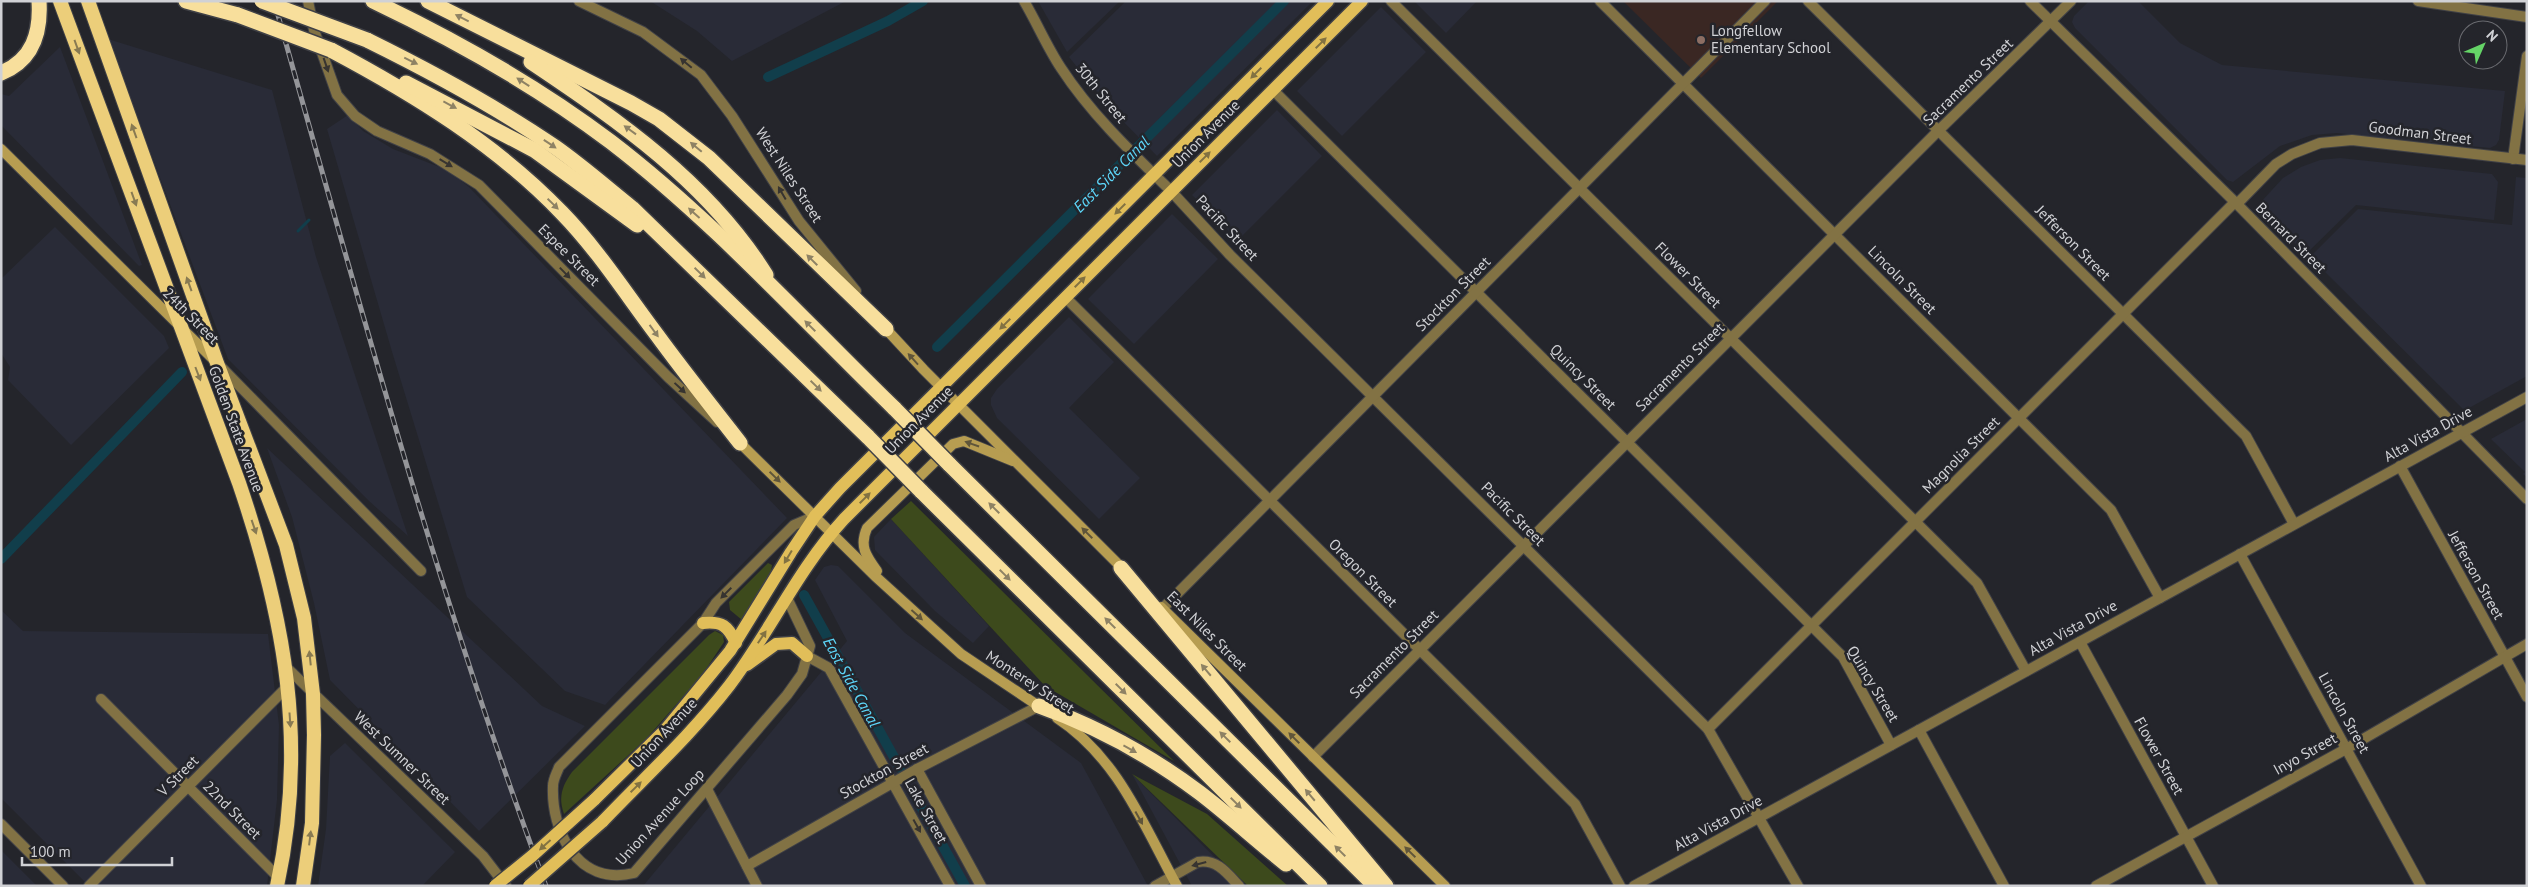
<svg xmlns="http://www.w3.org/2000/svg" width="2528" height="887" font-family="'PT Sans',sans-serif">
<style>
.built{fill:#292b37}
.education{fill:#3a2723}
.green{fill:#3d4a1c}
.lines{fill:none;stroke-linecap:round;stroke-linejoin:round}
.stream{stroke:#113e4b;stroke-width:3}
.canal{stroke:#113e4b;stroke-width:10}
.minor-casing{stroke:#404146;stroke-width:12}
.tertiary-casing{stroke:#404146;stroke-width:12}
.secondary-casing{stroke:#404146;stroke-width:12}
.primary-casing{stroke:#404146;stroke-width:15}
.trunk-casing{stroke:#404146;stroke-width:16}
.motorway-casing{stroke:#404146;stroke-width:18}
.minor{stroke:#827244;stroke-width:10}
.tertiary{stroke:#827244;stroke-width:10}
.secondary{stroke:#b79d51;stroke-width:10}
.primary{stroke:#e1be59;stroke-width:12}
.trunk{stroke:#ecce7a;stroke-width:14}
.motorway{stroke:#f8df9c;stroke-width:15}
.rail-casing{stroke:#949599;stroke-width:5}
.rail{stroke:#24252b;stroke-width:3;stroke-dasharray:9;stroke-linecap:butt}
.primary-bridge-casing{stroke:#404146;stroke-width:15;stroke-linecap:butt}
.motorway-bridge-casing{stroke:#404146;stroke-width:18;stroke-linecap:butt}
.primary-bridge{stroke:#e1be59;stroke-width:12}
.motorway-bridge{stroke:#f8df9c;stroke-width:15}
.oneway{fill:#8e8264}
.oneway2{fill:#827242}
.oneway3{fill:#887a52}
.oneway4{fill:#373430}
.oneway5{fill:#5f553a}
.education-dot{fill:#8d6e63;stroke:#24252b;stroke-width:2}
.labels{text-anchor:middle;stroke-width:5;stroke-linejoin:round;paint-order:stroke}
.poi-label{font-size:15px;fill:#d0d1d5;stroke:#24252b;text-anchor:start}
.street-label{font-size:15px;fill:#d0d1d5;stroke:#24252b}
.water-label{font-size:16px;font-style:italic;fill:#5dd6f9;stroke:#24252b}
</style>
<rect width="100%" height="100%" fill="#24252b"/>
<g class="built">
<path d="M650,1H846L732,61L697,31Z"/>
<path d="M1038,1H1120L1067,52Z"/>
<path d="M1126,1H1313L1157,156L1109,107L1069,57Z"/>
<path d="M1414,1H1477L1446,33Z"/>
<path d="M2089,1H2138L2180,43L2222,65L2505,91L2499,140L2496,145L2490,148L2337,133L2312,135L2280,146L2233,182L2227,180L2075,28L2072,22L2074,16Z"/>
<path d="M1381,7L1426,52L1342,136L1297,91Z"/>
<path d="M108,39L272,90L316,257L408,536L369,501L228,359Z"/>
<path d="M60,47L142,265L139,266L1,125V94L9,96Z"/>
<path d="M1277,110L1322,156L1238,240L1192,195Z"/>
<path d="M348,115L363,131L393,149L437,166L454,168L455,176L469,187L787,518L605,705L565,691L467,597L393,355L327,129Z"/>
<path d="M2340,158L2492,174L2498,182L2494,220L2356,205L2306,254L2261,209L2260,203L2283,178L2301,167L2320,160Z"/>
<path d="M2516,177L2527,178V376L2469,408L2463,409L2310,257L2358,209L2512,225Z"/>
<path d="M1172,214L1218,259L1134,344L1088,299Z"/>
<path d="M55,227L164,336L169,348L71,445L8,380L10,367L1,353V279Z"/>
<path d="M1069,317L1114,362L1069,408L1140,478L1099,519L997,418L991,405V398L997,389Z"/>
<path d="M2527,419V477L2523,474L2525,472L2491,439Z"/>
<path d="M267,448L542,706L585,726L479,831L330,680L314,603L292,517Z"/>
<path d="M891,519L989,626L973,643L935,611L875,550L874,537Z"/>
<path d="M831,565L838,566L905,633L1081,763L1148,886H643L847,641L815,580L824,567Z"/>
<path d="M1,610L23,631L268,634L279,725L277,800L267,886H89L1,798Z"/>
<path d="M345,743L455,852L422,886H318L326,829L330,756Z"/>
<path d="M1132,774L1243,886H1192Z"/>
<path d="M1,850L37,886H1Z"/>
</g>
<path class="education" d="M1623,1H1778L1701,78Z"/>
<g class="green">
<path d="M911,501L1174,761L1045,686L891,519Z"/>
<path d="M768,563L772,565L771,571L742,620L730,610L729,602Z"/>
<path d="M715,631L723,635L724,642L702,675L646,739L564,814C558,797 562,786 572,772L709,635Z"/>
<path d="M1132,774L1207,814L1288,886H1248Z"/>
</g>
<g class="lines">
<path class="stream" d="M298,231L309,220"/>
<g class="canal">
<path d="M768,77L888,21L923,1"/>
<path d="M937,347L1284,1"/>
<path d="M1,559L182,372"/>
<path d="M804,595L900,768"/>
<path d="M914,794L965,886"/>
</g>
<g class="minor-casing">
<g id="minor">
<path d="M1391,1L1977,583L2026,671"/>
<path d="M1600,1L2111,510L2160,598"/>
<path d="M1808,1L2246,436L2294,524"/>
<path d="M2418,1L2527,17"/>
<path d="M1273,90L1843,657L1891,745"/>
<path d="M2513,159L2527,56"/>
<path d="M1171,191L1230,255L1708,729L1798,886"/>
<path d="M2237,204L2276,164L2292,154L2320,143L2352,140L2527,160"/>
<path d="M1065,297L1575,804L1620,886"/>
<path d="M221,367L421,571"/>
<path d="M2400,466L2527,697"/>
<path d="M2240,554L2421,886"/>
<path d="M1163,608L1765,1"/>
<path d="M2080,642L2213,886"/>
<path d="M807,656L829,668L950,886"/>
<path d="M101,699L279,878"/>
<path d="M1708,729L2235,202"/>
<path d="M1919,730L2004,886"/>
<path d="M1313,757L1938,131L2071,1"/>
<path d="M917,769L981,886"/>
<path d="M747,866L917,769L1039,706"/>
<path d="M89,886L288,686"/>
<path d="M1155,886L1198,862C1217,859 1227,873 1239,886"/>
<path d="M2096,886L2346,749L2527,644"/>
</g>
</g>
<g class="tertiary-casing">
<g id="tertiary">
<path d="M308,1L314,30L337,95L355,116L377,131L430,154L479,185L668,377L717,422"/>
<path d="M579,1L643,32L701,75L732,116L799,221L856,291"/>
<path d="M1024,1C1037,23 1047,47 1061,68C1091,114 1132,153 1171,191"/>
<path d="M2030,1L2237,204L2527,499"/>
<path d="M787,598L810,646L802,674L787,695L634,873C577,887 551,830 553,786C553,779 557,773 559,767L703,623L716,603L794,525L815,516"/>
<path d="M284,665L483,856L506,886"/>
<path d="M707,789L757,886"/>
<path d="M1,824L63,886"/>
<path d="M1634,886L2527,397"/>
</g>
</g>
<g class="secondary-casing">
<g id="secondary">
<path d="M1,149L215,361"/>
<path d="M886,329L924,370L1126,572"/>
<path d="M740,443L875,576L961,654L1043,709"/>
<path d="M877,571C866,556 859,546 867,528L953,444L964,441L1013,461"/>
<path d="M1161,607L1445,886"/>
<path d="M1057,718C1118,758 1143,824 1177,886"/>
</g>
</g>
<g class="primary-casing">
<g id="primary">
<path d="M703,623C722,621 728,626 736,643"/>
<path d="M747,665L776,644L792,643L807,656"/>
<path d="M594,800L665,730L730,651L791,552L815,516L840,488L1328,1"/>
<path d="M602,822C645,777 691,735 729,686C770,632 798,569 844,519L1362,1"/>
</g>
</g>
<g class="trunk-casing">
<g id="trunk">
<path d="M60,1L239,483C285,618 308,744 277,886"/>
<path d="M88,1L217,363L286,545L304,618L313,694L314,735L312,823L303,886"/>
</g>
</g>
<g class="motorway-casing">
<g id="motorway">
<path d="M186,1L238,15"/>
<path d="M373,1C457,41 537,86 611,142C714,221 802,319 895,409"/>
<path d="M428,1L631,103L659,119L709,158L886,329"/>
<path d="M367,40C432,72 495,106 555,147C582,166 607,188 632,208L868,437"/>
<path d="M331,50C414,94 497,145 562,213C598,250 626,294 657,335C684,372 712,407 740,443"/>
<path d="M531,62C619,121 709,183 766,275"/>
<path d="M1,73C33,60 41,33 39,1"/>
<path d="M406,83L534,150L637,225"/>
<path d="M949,464L1375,886"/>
<path d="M921,491L1320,886"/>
<path d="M1121,568L1386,886"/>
<path d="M1039,706C1096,726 1152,757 1200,793C1230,816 1257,841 1286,864"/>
</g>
</g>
<use href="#minor" class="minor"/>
<use href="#tertiary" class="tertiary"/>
<use href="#secondary" class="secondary"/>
<use href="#primary" class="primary"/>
<use href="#trunk" class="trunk"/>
<use href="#motorway" class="motorway"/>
<g class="rail-casing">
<path id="rail" d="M274,1C358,298 438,596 546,886"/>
</g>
<use href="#rail" class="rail"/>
<g class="primary-bridge-casing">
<g id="primary-bridge">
<path d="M495,886L532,856L594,800"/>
<path d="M529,886L602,822"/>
</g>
</g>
<g class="motorway-bridge-casing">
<g id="motorway-bridge">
<path d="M262,1L367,40"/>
<path d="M238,15L331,50"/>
<path d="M895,409L949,464"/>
<path d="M868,437L921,491"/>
</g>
</g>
<use href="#primary-bridge" class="primary-bridge"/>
<use href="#motorway-bridge" class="motorway-bridge"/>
</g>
<defs><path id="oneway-solid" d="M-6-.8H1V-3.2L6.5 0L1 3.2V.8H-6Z" transform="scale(1.25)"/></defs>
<g class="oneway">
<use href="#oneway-solid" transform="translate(462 18) rotate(-153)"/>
<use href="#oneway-solid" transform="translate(411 61) rotate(26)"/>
<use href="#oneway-solid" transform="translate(523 82) rotate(-147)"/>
<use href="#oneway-solid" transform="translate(450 105) rotate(28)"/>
<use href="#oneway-solid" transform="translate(630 130) rotate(-144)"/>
<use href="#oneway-solid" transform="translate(550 144) rotate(34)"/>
<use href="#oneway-solid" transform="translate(696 147) rotate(-140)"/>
<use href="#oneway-solid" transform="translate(553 204) rotate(44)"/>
<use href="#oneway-solid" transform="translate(694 213) rotate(-138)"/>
<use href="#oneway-solid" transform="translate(812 260) rotate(-135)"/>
<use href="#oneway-solid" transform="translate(700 273) rotate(44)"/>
<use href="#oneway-solid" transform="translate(810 326) rotate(-135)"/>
<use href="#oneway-solid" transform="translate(654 331) rotate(54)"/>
<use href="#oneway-solid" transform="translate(816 386) rotate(44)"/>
<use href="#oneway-solid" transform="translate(994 508) rotate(-135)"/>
<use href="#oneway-solid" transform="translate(1005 575) rotate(45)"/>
<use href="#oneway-solid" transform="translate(1110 623) rotate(-135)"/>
<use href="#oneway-solid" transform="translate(1206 670) rotate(-130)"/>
<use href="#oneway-solid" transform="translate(1121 689) rotate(45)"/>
<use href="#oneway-solid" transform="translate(1225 737) rotate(-135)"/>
<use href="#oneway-solid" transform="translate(1130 749) rotate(29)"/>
<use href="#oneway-solid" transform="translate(1310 795) rotate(-130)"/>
<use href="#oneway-solid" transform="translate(1236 803) rotate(45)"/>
<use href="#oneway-solid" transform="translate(1340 851) rotate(-135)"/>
</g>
<g class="oneway2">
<use href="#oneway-solid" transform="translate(1321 43) rotate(-45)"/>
<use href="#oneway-solid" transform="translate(1256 73) rotate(135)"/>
<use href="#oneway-solid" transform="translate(1205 157) rotate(-45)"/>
<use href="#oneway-solid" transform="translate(1120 209) rotate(135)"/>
<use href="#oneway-solid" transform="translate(1080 282) rotate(-45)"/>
<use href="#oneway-solid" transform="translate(1005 324) rotate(135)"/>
<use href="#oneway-solid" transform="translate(865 498) rotate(-45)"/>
<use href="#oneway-solid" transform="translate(788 557) rotate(121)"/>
<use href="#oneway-solid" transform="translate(762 637) rotate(-56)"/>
<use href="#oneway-solid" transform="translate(636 787) rotate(-44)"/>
<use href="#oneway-solid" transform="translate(545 845) rotate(138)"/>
</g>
<g class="oneway3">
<use href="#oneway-solid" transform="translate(77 47) rotate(70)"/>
<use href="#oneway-solid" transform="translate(134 131) rotate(-110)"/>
<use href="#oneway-solid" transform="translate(134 199) rotate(70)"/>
<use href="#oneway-solid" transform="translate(189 284) rotate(-110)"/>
<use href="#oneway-solid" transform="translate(198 374) rotate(69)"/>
<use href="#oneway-solid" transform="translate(254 527) rotate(71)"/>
<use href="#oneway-solid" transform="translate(310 658) rotate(-96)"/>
<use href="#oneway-solid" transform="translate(290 720) rotate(86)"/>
<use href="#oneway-solid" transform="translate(310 838) rotate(-83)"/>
</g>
<g class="oneway4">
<use href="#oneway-solid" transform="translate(686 63) rotate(-140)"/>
<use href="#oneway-solid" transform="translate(326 65) rotate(71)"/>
<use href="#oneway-solid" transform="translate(446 163) rotate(31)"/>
<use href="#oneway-solid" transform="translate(782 193) rotate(-120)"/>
<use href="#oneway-solid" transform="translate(565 273) rotate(46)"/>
<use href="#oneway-solid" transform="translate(680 388) rotate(43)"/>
<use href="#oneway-solid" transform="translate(726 593) rotate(135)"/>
<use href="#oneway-solid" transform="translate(917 826) rotate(61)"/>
<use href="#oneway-solid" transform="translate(1199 864) rotate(165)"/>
</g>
<g class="oneway5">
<use href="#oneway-solid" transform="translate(913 359) rotate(-132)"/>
<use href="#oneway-solid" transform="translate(972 444) rotate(-161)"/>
<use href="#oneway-solid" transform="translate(775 477) rotate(44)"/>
<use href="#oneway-solid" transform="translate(1087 533) rotate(-135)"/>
<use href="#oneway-solid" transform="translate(917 615) rotate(42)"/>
<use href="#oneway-solid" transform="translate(1294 738) rotate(-135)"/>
<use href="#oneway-solid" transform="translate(1139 818) rotate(61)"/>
<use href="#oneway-solid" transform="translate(1410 852) rotate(-136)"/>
</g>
<circle class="education-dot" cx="1701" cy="40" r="5"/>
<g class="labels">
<g class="poi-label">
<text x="1711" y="36">Longfellow<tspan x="1711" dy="17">Elementary School</tspan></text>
</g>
<g class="street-label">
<text transform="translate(1968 82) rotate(-44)" y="5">Sacramento Street</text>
<text transform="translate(1101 93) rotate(51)" y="5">30th Street</text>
<text transform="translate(2420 133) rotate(7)" y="5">Goodman Street</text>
<text transform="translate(1206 134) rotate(-45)" y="5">Union Avenue</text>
<text transform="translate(789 175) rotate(57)" y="5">West Niles Street</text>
<text transform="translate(1227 228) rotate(47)" y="5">Pacific Street</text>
<text transform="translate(2291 238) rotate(45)" y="5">Bernard Street</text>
<text transform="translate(2073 243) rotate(45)" y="5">Jefferson Street</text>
<text transform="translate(569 255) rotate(45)" y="5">Espee Street</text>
<text transform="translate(1688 275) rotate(45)" y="5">Flower Street</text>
<text transform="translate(1902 280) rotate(45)" y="5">Lincoln Street</text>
<text transform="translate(1453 294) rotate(-45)" y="5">Stockton Street</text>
<text transform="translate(191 316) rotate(45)" y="5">24th Street</text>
<text transform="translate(1680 367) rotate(-45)" y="5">Sacramento Street</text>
<text transform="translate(1583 377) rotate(45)" y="5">Quincy Street</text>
<text transform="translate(919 420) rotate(-45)" y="5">Union Avenue</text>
<text transform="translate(236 429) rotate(70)" y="5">Golden State Avenue</text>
<text transform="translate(2428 434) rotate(-29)" y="5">Alta Vista Drive</text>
<text transform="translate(1961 455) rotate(-45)" y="5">Magnolia Street</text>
<text transform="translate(1513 514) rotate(45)" y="5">Pacific Street</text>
<text transform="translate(1363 573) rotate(45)" y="5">Oregon Street</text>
<text transform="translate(2476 575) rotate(61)" y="5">Jefferson Street</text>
<text transform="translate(2073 628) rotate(-29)" y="5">Alta Vista Drive</text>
<text transform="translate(1207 631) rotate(45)" y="5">East Niles Street</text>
<text transform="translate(1394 654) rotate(-45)" y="5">Sacramento Street</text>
<text transform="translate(1030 682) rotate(33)" y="5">Monterey Street</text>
<text transform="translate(1873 684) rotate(59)" y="5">Quincy Street</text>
<text transform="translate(2344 713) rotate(61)" y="5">Lincoln Street</text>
<text transform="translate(664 733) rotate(-47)" y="5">Union Avenue</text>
<text transform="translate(2305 754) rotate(-29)" y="5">Inyo Street</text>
<text transform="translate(2159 756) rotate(61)" y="5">Flower Street</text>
<text transform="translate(402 758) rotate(44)" y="5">West Sumner Street</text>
<text transform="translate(884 771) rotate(-29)" y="5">Stockton Street</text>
<text transform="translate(178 776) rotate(-45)" y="5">V Street</text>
<text transform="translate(232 810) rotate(45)" y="5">22nd Street</text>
<text transform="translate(926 811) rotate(61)" y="5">Lake Street</text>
<text transform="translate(660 817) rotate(-48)" y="5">Union Avenue Loop</text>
<text transform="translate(1718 823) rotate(-29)" y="5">Alta Vista Drive</text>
</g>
<g class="water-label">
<text transform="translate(1111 174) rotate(-45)" y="6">East Side Canal</text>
<text transform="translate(852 682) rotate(61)" y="6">East Side Canal</text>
</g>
</g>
<rect width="2528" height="887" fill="none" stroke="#d0d1d5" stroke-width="5"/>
<g transform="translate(2483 45) rotate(45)"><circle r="24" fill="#24252b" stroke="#696a6f"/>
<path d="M0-4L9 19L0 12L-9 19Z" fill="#65d467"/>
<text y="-8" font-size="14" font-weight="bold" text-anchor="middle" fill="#d0d1d5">N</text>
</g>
<path d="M22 857v8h150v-8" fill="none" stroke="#d0d1d5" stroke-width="2.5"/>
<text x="30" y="857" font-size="15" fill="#d0d1d5" stroke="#24252b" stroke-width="4" paint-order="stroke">100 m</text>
</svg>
